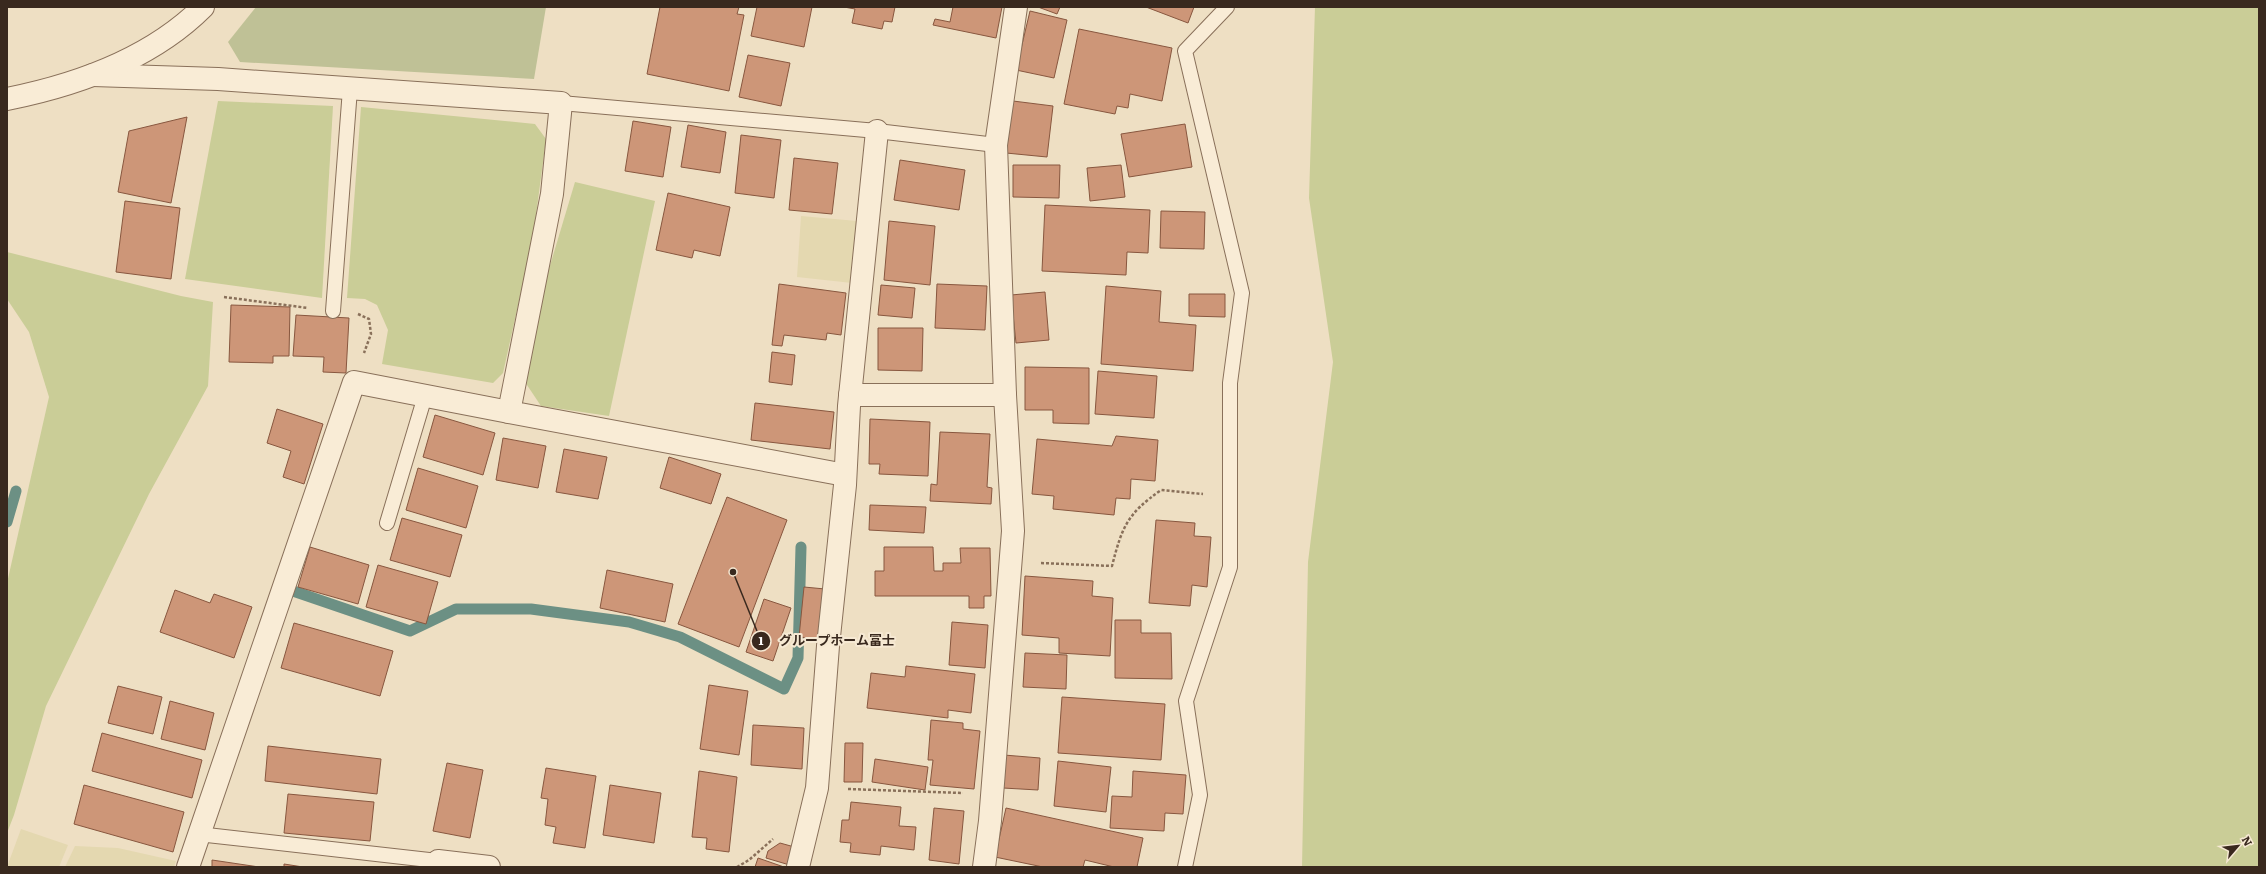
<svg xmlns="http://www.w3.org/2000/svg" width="2266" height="874" font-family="Literata,'Noto Sans JP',serif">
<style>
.farmland{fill:#e4d8b0}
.green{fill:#cacd97}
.cemetery{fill:#bfc196}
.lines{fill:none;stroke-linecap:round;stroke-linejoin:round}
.stream{stroke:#6c9084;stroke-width:11}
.building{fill:#cd9678;stroke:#88573f}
.service-casing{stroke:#89705a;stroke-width:16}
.minor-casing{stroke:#89705a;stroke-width:24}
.tertiary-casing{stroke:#89705a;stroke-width:24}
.path{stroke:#89705a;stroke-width:2.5;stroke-dasharray:3 2;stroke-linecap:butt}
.service{stroke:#f9ecd6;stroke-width:14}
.minor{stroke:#f9ecd6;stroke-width:22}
.tertiary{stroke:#f9ecd6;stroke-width:22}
.leader{fill:none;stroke:#39291e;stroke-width:1.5}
.callout-dot{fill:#39291e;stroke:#f6e9d3;stroke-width:1.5}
.mark-label{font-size:12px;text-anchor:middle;font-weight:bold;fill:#fff}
.callout-label{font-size:13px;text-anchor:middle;font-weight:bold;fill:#39291e;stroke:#f6e9d3;stroke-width:4;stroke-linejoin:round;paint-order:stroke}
</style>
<rect width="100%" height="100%" fill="#eedfc3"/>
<g class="farmland">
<path d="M801,216L857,221L852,283L797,277Z"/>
<path d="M21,829L68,845L59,867H7Z"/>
<path d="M75,846L118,848L176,861L174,867H65Z"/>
</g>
<g class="green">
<path d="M1315,7H2259V867H1302L1308,562L1333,362L1309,198Z"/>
<path d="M218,101L333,106L322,298L185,279Z"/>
<path d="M361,107L535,124L546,139L533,238L503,373L493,383L382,364L388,330L377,305L365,299L347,298Z"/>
<path d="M575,182L655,201L609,416L541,406L525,382L549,269Z"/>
<path d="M7,252L181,296L213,302L208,386L149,494L46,706L14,815L7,833V583L49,397L29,332L7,299Z"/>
</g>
<path class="cemetery" d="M256,7H546L534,79L240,62L228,42Z"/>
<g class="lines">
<g class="stream">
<path d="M7,522L16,491"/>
<path d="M290,590L410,631L456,609H531L629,622L680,637L784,689L798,658L801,547"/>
</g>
</g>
<g class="building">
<path d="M660,7H739L737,14L744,15L729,91L647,74Z"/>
<path d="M757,7H812L804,47L751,36Z"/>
<path d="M844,7H895L892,22L884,21L882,29L852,23L855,9Z"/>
<path d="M953,7H1002L996,38L933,25L935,19L950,22Z"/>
<path d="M1038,7H1060L1057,14Z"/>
<path d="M1146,7H1194L1188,23Z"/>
<path d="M1030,11L1067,20L1054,78L1016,70Z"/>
<path d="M1079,29L1172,48L1162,101L1130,94L1128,108L1117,106L1115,114L1064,104Z"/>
<path d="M748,55L790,63L781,106L739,97Z"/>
<path d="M1013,101L1053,106L1047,157L1006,153Z"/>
<path d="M187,117L171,203L118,192L129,131Z"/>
<path d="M633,121L671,127L663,177L625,171Z"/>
<path d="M1185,124L1192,167L1129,177L1121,134Z"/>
<path d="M688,125L726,132L720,173L681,167Z"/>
<path d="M741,135L781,140L774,198L735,193Z"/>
<path d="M794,158L838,163L832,214L789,210Z"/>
<path d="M900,160L965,170L959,210L894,200Z"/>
<path d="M1013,165H1060L1059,198L1013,197Z"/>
<path d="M1121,165L1125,197L1090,201L1087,168Z"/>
<path d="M668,193L730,207L720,256L694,250L692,258L656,250Z"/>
<path d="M125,201L180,208L171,279L116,272Z"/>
<path d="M1045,205L1150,210L1148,253L1127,252L1126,275L1042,271Z"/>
<path d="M1161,211L1205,212L1204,249L1160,248Z"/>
<path d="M889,221L935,226L930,285L884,280Z"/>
<path d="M779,284L846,293L841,335L827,333L826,340L784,335L782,346L772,345Z"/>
<path d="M937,284L987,286L985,330L935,328Z"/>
<path d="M881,285L915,288L912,318L878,315Z"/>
<path d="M1106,286L1161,291L1159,322L1196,325L1193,371L1101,364Z"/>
<path d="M1045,292L1049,340L1016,343L1011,295Z"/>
<path d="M1189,294H1225V317L1189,316Z"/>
<path d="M231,305L290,307L289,356H273V363L229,362Z"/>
<path d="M296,315L349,318L346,373L323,372L324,357L293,356Z"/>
<path d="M878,328H923L922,371L878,370Z"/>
<path d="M772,352L795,355L792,385L769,382Z"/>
<path d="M1025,367L1089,368V424L1053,423V410H1025Z"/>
<path d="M1098,371L1157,376L1154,418L1095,414Z"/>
<path d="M755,403L834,412L830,449L751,440Z"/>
<path d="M277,409L323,424L304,484L283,477L291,451L267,443Z"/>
<path d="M435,415L495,433L483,475L423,457Z"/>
<path d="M870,419L930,422L928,476L879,474L880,464H869Z"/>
<path d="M940,432L990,434L987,487L992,488L991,504L930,501L931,484L937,485Z"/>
<path d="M1116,436L1158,440L1155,481L1131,479L1130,499L1116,498L1114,515L1053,509L1054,496L1032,494L1037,439L1112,446Z"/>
<path d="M503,438L546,446L538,488L496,480Z"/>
<path d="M564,449L607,457L598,499L556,492Z"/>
<path d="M669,457L721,474L711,504L660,488Z"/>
<path d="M418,468L478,486L466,528L406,510Z"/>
<path d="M727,497L787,520L739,647L678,624Z"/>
<path d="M870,505L926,507L924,533L869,530Z"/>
<path d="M402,518L462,535L450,577L390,560Z"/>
<path d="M1156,520L1195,523L1194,536L1211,537L1207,587L1192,585L1190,606L1149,603Z"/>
<path d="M310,547L369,565L358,604L298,587Z"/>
<path d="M884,547H933L934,571H943V563H961L960,548H990L991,596H984V608H969V596H875V571H884Z"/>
<path d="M378,565L438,582L426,624L366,607Z"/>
<path d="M607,570L673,584L665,622L600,608Z"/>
<path d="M1025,576L1093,581L1092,596L1113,598L1110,656L1059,653V638L1022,635Z"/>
<path d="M804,587L825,589L821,639L799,637Z"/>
<path d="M175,590L210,603L214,594L252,607L234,658L160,632Z"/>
<path d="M764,599L791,608L773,661L746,652Z"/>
<path d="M1115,620H1141V633H1171L1172,679L1115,678Z"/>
<path d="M952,622L988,625L985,668L949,665Z"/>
<path d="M294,623L393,651L380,696L281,668Z"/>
<path d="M1025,653L1067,655L1066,689L1023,687Z"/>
<path d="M906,666L975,674L971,713L948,710V718L867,708L871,673L905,677Z"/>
<path d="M709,685L748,691L739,755L700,749Z"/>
<path d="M118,686L162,697L153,734L108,723Z"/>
<path d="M1062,697L1165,704L1161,760L1058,753Z"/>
<path d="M170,701L214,713L205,750L161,739Z"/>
<path d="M931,720L963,723V729L980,731L974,789L930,785L933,760H928Z"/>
<path d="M753,725L804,728L802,769L751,765Z"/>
<path d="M102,733L202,760L192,798L92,771Z"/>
<path d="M845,743H863L862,782H844Z"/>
<path d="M268,746L381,759L377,794L265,781Z"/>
<path d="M1004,755L1040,758L1038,790L1003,788Z"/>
<path d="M875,759L928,767L925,790L872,782Z"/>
<path d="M1058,761L1111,767L1106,812L1054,806Z"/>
<path d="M447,763L483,770L470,838L433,831Z"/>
<path d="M546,768L596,776L585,848L553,843L556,827L545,825L548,799L541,798Z"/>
<path d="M699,771L737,777L729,852L706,849L707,838L692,837Z"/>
<path d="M1133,771L1186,775L1183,814L1165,813L1164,831L1110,828L1112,796L1132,797Z"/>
<path d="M84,785L184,812L173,852L74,824Z"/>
<path d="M610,785L661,793L654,843L603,835Z"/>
<path d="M288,794L374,802L370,841L284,833Z"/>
<path d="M851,802L901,807L899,826L916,827L914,850L881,846L880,855L850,852L851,843L840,842L842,820H849Z"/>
<path d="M934,808L964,811L959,864L929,860Z"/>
<path d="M1006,808L1143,838L1137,867H1114L1085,860L1083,867H1043L995,857Z"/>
<path d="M780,843L798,848L793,866L766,858L768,851Z"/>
<path d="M758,858L784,867H755Z"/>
<path d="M212,860L259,867H212Z"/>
<path d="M284,864L303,867H284Z"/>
</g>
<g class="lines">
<g class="service-casing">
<g id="service">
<path d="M561,103L877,131L996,145"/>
<path d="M333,311L350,89"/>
<path d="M387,523L425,396"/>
<path d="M198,834L438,861"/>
<path d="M1185,867L1200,795L1186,701L1230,567V383L1242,293L1185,51L1227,7"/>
</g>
</g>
<g class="minor-casing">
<g id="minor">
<path d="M93,75L218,79L561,103L552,194L509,412L845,475"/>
<path d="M850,395H1005"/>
<path d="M188,867L354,382L509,412"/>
<path d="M437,867L438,861L489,867"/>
<path d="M798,867L817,788L828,646L845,485L849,406L877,131"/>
<path d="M984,867L990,821L1013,531L1005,395L996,145L1016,7"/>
</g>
</g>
<g class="tertiary-casing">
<path id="tertiary" d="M7,99C77,85 151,59 203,7"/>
</g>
<g class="path">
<path d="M224,297L308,308"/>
<path d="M358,314L369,319L371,334L364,353"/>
<path d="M1041,563L1112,566C1122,527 1127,514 1161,490L1203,494"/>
<path d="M848,789L963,793"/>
<path d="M737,867L749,860L773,839"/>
</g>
<use href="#service" class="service"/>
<use href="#minor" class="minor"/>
<use href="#tertiary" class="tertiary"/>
</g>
<path class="leader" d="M733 572L761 641"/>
<g class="callout-dot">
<circle cx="733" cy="572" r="4"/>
<circle cx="761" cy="641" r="10"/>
</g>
<g class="mark-label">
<text x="761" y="645">1</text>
</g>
<g class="callout-label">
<text x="837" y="645">グループホーム冨士</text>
</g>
<rect width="2266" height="874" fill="none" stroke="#39291e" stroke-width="16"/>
<g transform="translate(2238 846) rotate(62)" stroke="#f6e9d3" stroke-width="3" paint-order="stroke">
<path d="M0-3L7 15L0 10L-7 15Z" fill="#39291e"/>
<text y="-6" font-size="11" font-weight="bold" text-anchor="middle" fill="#39291e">N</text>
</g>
</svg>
